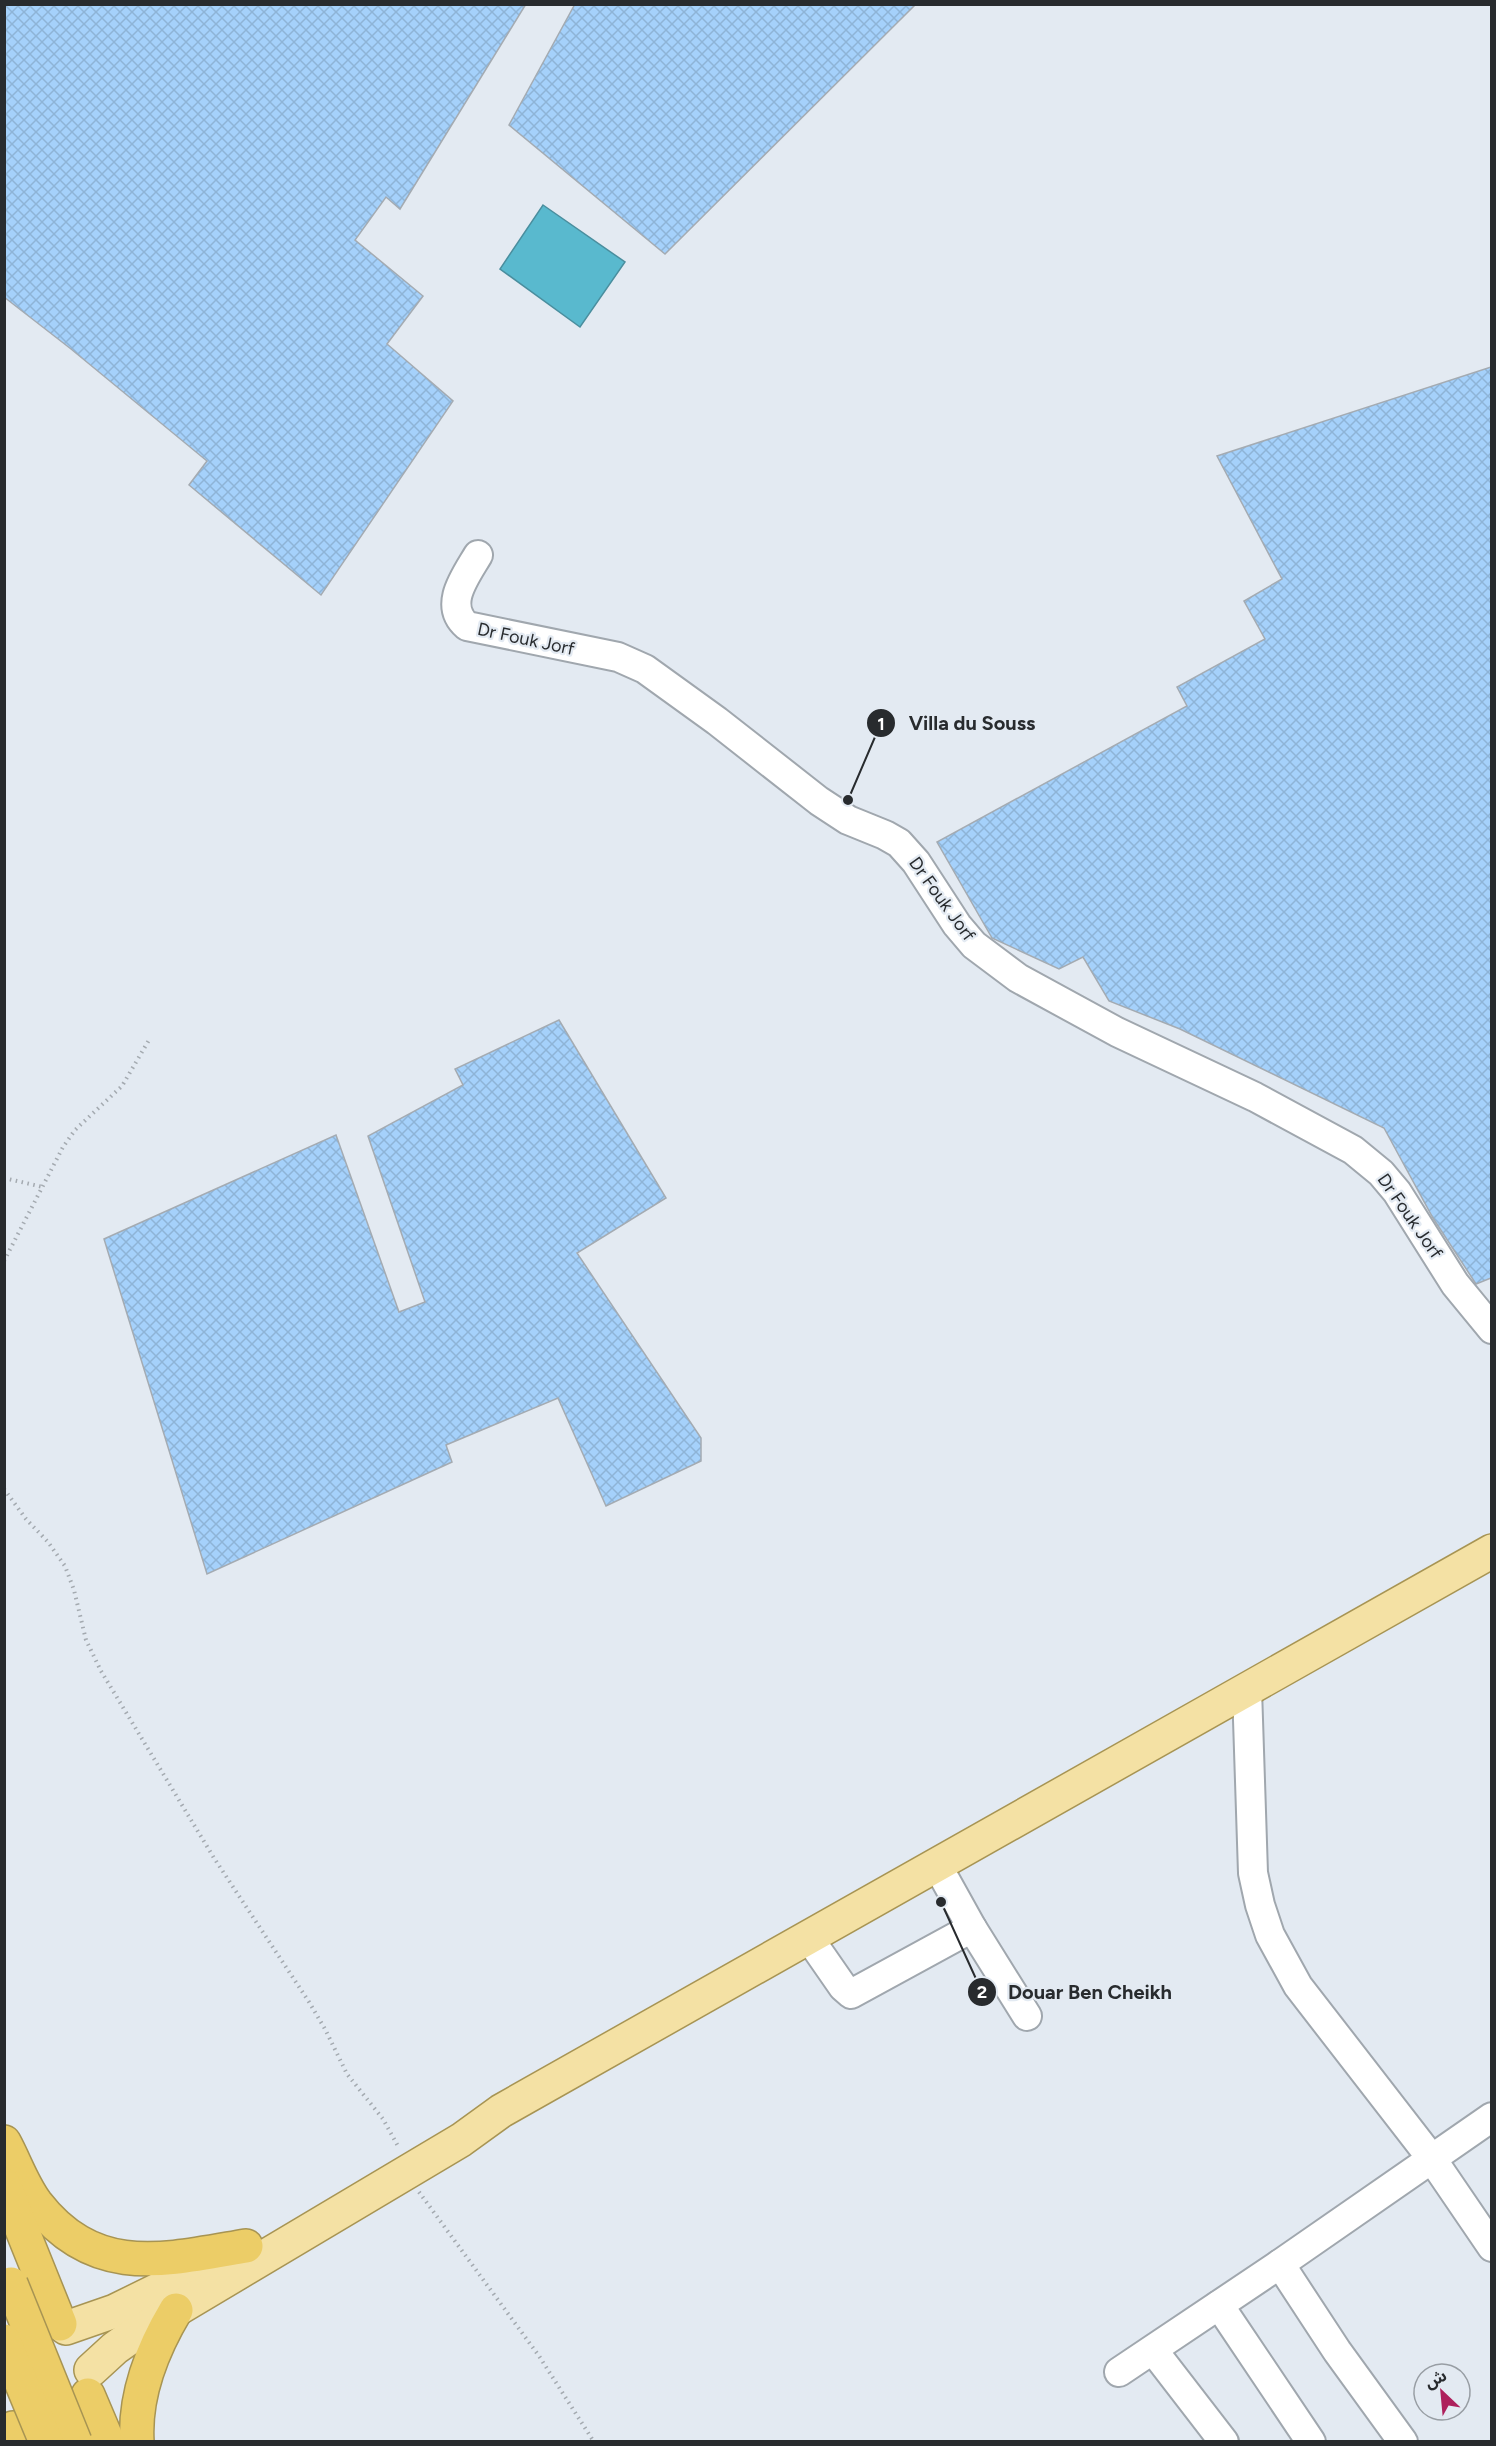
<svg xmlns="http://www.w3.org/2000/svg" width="1496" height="2446" font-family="Figtree,'Noto Sans Arabic',sans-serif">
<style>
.water{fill:#59b9ce;stroke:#4a8e9e;stroke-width:1.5}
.building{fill:url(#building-cross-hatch);stroke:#a4abb2;stroke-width:1.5}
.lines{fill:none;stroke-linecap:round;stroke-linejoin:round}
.minor-casing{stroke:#a0a7ae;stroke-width:32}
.major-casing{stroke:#a79453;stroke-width:36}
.highway-casing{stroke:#a79453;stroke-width:36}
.path{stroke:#a4aab0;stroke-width:4;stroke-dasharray:1.5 4.5;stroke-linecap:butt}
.minor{stroke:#fff;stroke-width:28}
.major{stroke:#f4e1a4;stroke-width:33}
.highway{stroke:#eccd67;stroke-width:33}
.highway-bridge-casing{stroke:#a79453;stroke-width:36;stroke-linecap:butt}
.highway-bridge{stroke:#eccd67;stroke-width:33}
.labels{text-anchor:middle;stroke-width:4.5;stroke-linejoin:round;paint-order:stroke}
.street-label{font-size:18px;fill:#282b2e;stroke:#e3eaf2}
.leader{fill:none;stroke:#282b2e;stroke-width:2}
.callout-dot{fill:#282b2e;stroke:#e3eaf2;stroke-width:2}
.mark-label{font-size:18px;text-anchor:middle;font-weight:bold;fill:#fff}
.callout-label{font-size:20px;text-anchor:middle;font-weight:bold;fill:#282b2e;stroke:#e3eaf2;stroke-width:4.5;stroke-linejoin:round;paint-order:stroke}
</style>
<defs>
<pattern id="building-cross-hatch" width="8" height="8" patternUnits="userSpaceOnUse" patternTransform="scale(1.5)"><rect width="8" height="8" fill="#a5d1fb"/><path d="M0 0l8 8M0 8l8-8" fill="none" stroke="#8eb4d7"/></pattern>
</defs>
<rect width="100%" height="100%" fill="#e3eaf2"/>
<path class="water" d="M543,205L625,262L580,327L500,269Z"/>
<g class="building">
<path d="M4,4H526L400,209L386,197L355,240L423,296L387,344L453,401L321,595L189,485L207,461L71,349L4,297Z"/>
<path d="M575,4H916L665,254L509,125Z"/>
<path d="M1491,367V1278L1476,1284L1433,1218L1384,1128L1180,1029L1109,1001L1083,957L1059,969L992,938L937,842L1187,706L1177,687L1265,639L1244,601L1282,579L1217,456Z"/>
<path d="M559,1020L666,1198L577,1253L701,1438V1461L606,1506L558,1398L446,1445L452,1462L207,1574L104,1239L336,1135L399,1312L425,1302L368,1136L463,1085L455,1069Z"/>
</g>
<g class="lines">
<g class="minor-casing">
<g id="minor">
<path d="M478,555C465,577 443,605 467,626L618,657L645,669L717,721L819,801L848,820L885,835L899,843L916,862L957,925L974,945L1018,978L1117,1032L1255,1097L1353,1150L1381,1173L1397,1192L1455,1284L1492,1329"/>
<path d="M1247,1689L1253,1873L1260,1905L1270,1935L1298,1986L1432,2159L1492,2247"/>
<path d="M937,1865L972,1928"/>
<path d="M809,1938L843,1987L851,1994L972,1928L1027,2016"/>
<path d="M1280,2264L1337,2351L1403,2442"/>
<path d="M1219,2305L1311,2442"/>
<path d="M1153,2350L1224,2442"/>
<path d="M1119,2372L1280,2264L1492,2117"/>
</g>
</g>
<g class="major-casing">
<g id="major">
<path d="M66,2328L115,2311L235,2252"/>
<path d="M91,2370L115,2348L132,2336L461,2140L501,2111L1492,1551"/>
</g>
</g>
<g class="highway-casing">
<g id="highway">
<path d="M4,2142C15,2162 22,2184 36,2203C95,2279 164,2260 246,2246"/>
<path d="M4,2185L60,2324"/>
<path d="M88,2395L108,2442"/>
<path d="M13,2428L18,2442"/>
<path d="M137,2442C134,2394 152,2350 176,2310"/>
</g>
</g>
<g class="path">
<path d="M4,1178L43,1187"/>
<path d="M4,1261L63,1147L75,1130L122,1086L149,1040"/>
<path d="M4,1489L26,1519L48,1542L65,1566L74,1590L86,1640L101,1671L214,1858L309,2002L325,2029L347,2074L383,2119L399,2148"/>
<path d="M419,2192L539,2356L594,2442"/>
</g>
<use href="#minor" class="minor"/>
<use href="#major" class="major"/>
<use href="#highway" class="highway"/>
<g class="highway-bridge-casing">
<g id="highway-bridge">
<path d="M11,2284L75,2442"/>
<path d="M4,2341L46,2442"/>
</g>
</g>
<use href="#highway-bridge" class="highway-bridge"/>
</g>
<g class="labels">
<g class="street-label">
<text transform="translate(526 639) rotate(12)" y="6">Dr Fouk Jorf</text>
<text transform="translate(942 899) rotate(54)" y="6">Dr Fouk Jorf</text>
<text transform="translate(1410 1216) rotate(55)" y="6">Dr Fouk Jorf</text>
</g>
</g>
<path class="leader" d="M848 800L881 723M941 1902L982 1992"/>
<g class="callout-dot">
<circle cx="848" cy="800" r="6"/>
<circle cx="941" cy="1902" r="6"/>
<circle cx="881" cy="723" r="15"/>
<circle cx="982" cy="1992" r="15"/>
</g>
<g class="mark-label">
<text x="881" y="730">1</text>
<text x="982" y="1998">2</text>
</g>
<g class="callout-label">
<text x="972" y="730">Villa du Souss</text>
<text x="1090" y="1999">Douar Ben Cheikh</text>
</g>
<rect width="1496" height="2446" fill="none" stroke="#282b2e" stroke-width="12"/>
<g transform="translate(1442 2392) rotate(334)"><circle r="28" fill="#e3eaf2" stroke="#989ea4" stroke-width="1.5"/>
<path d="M0-4.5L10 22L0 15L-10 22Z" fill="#ae205c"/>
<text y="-9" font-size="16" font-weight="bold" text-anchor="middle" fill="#282b2e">ش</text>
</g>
</svg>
